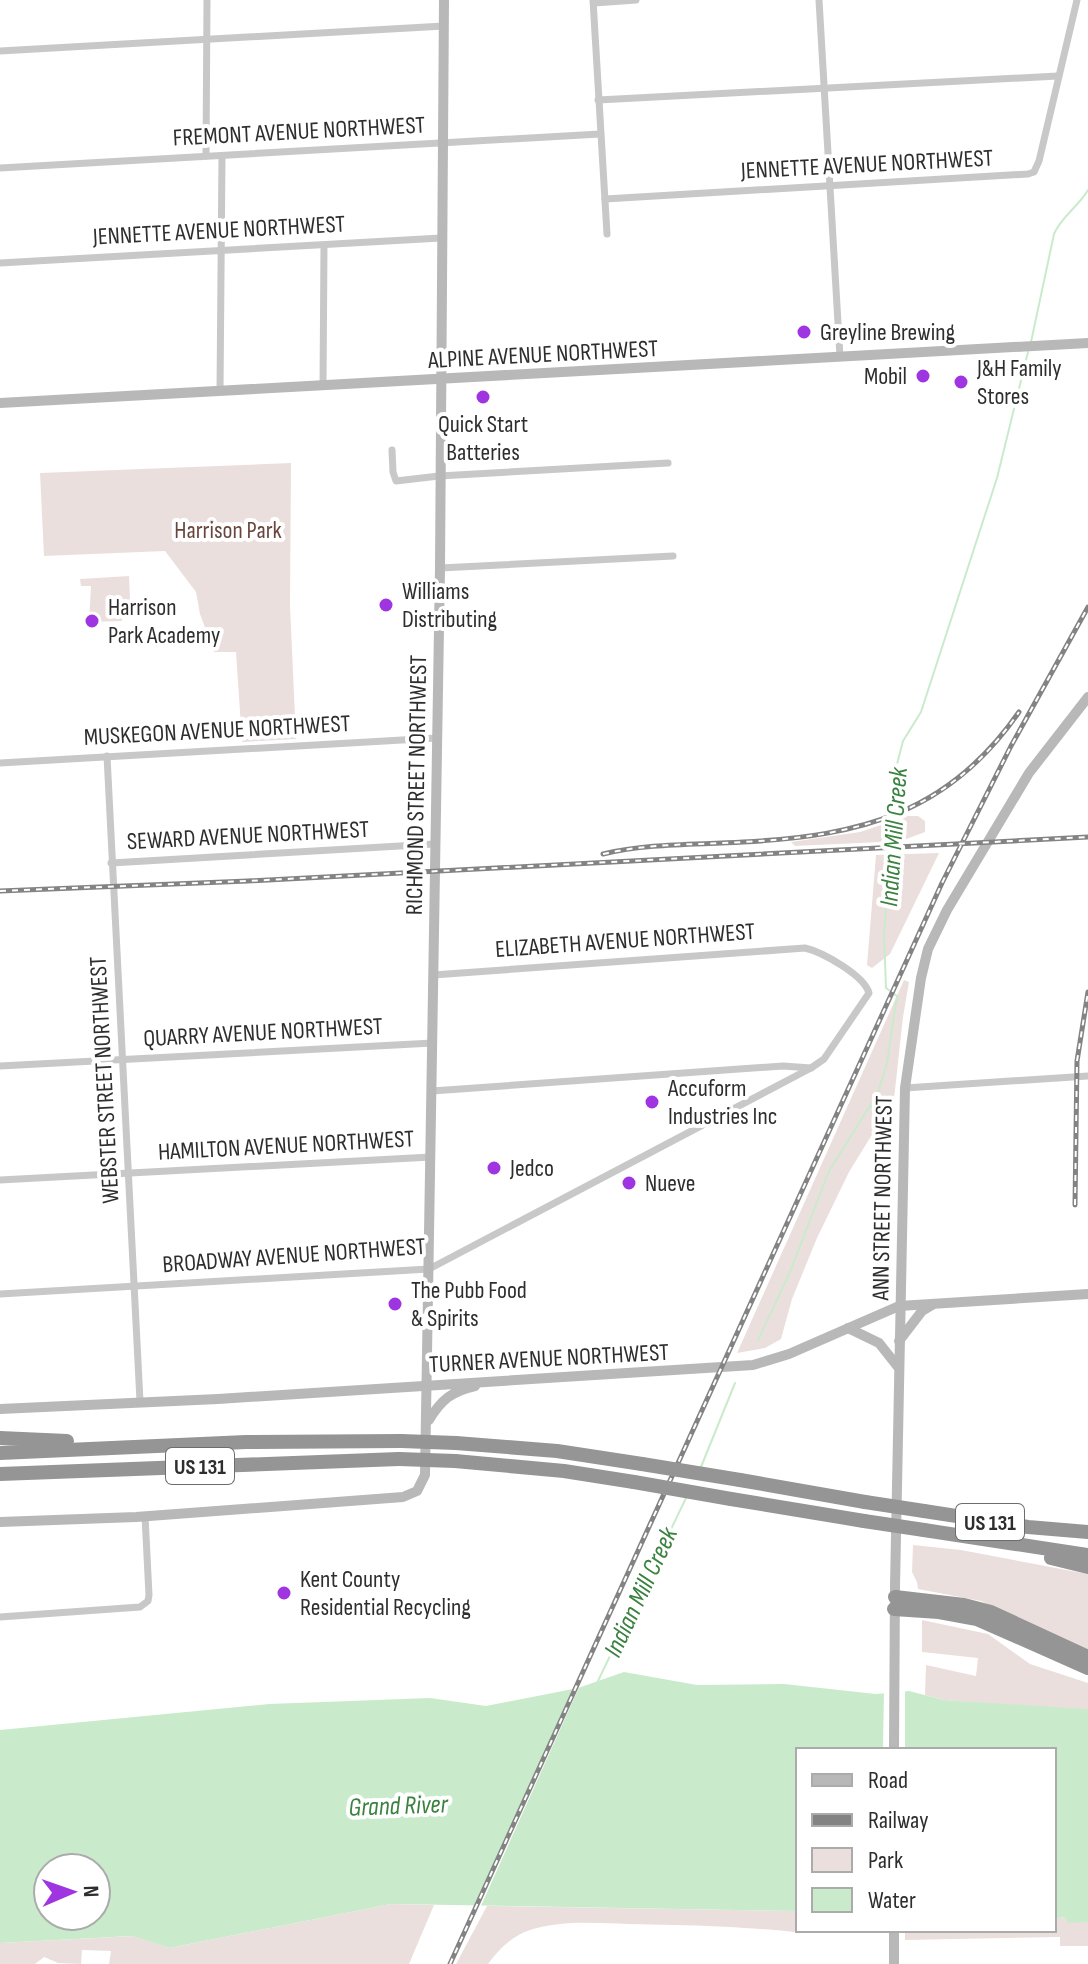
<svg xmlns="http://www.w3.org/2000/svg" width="1088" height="1964" font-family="'Sofia Sans Condensed',sans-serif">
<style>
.green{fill:#ebdfdd}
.water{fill:#c9ebcc;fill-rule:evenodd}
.pier{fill:#fff}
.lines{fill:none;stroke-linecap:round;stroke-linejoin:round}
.stream{stroke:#c9ebcc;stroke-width:2}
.street{stroke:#c8c8c8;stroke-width:7}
.secondary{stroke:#b8b8b8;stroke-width:10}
.highway{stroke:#959595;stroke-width:14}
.rail-casing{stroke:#838383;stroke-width:5}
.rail{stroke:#fff;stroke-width:2;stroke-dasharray:6;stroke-linecap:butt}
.highway-bridge{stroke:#959595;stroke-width:14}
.poi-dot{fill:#9e35e1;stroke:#fff;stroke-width:3}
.labels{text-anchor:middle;stroke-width:8;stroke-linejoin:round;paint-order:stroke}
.shield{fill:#fff;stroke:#6d6d6d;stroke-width:2}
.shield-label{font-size:22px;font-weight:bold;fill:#2e2e2e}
.street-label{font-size:24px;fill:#2e2e2e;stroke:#fff}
.poi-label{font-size:24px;fill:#2e2e2e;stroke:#fff;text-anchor:start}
.park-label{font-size:24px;fill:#69463d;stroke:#fff}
.water-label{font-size:26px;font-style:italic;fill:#3a823f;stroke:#fff}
</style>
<rect width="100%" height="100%" fill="#fff"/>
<g class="green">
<path d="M291,463L290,605L296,739L242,742L236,652H214L200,614L196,592L165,551L44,556L40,473Z"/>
<path d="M129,576L130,600L122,601V621L89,622L91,586H81L80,579Z"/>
<path d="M908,816H918L925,821V832L901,841L795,846L791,842L860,832Z"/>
<path d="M939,853L890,954L872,968L867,965L876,855Z"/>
<path d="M904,980L909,982L903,1017L894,1099L849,1172L817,1238L792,1299L781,1339L765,1348L737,1353Z"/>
<path d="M913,1545L961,1550L1088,1574V1651L981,1601L918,1589L917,1582L912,1572Z"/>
<path d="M922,1620L988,1634L1030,1664L1088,1683V1709H1062L944,1700L925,1695L926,1665L976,1676L978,1658L922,1652Z"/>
<path d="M391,1904L434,1905L409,1964H109L111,1951L82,1950L81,1964L58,1963L44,1957L35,1964H0V1943L134,1936L169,1948Z"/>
<path d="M487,1906L798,1911V1930L794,1932C739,1926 684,1925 628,1924C596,1923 561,1920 530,1930C512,1936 499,1949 488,1964H456Z"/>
<path d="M1065,1917L1071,1921L1088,1922V1946H1060V1937L905,1940V1930H1054V1919Z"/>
</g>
<path class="water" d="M624,1672L697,1685L784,1684L876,1694L909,1691L944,1700L1088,1709V1922L1068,1923L1065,1917L1054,1919V1750H798V1911L391,1904L169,1948L133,1936L0,1943V1730L269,1704L430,1698L486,1706L578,1688ZM48,1868H96V1916H48Z"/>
<g class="pier">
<path d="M581,1683L480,1908L476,1906L575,1684Z"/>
<path d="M884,1690H905V1750H883Z"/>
</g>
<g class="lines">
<g class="stream">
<path d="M1031,342L1054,234C1061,217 1078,207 1088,190"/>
<path d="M758,1340L790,1272L829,1171L878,1093L887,1063L897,996L886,988L884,935L896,768L903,741L921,712L997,478L1028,352"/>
<path d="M701,1467L735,1383"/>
<path d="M597,1683L686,1498"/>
</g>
<g class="street">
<path d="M593,0L607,234"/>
<path d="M819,0L840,357"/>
<path d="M594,3L636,0"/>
<path d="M0,51L444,26"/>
<path d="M598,100L1058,76"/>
<path d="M206,156L207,0"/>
<path d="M0,168L600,134"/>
<path d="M605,199L1028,174L1034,172L1039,161L1077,0"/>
<path d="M0,263L441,238"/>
<path d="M323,386L324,245"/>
<path d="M220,391L222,156"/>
<path d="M392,450L393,472L396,481L439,476L668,463"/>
<path d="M440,568L673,556"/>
<path d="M107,756L140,1401"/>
<path d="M0,763L437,738"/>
<path d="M111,863L434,844"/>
<path d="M0,1066L433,1043"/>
<path d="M905,1088L1088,1076"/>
<path d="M432,1091L783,1066L811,1068"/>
<path d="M0,1180L431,1157"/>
<path d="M0,1294L429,1269L811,1068L824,1059L869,993C864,975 822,952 805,948L433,975"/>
<path d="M0,1617L140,1607L148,1601L149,1595L145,1516"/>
</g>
<g class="secondary">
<path d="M0,403L1088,343"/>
<path d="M848,1328L879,1343L898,1367"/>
<path d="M899,1341L922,1311L932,1305"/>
<path d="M0,1409L218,1399L753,1365L789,1354L899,1306L1088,1294"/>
<path d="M429,1420C441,1400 452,1391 475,1386"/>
<path d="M0,1522L136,1517L403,1497L417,1491L425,1475L440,568L444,0"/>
<path d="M894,1750L895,1586L905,1088L921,978L928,949L947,910L1029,773L1088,697"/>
<path d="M894,1930V1964"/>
</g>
<g class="highway">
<path d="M0,1438L67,1441"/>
<path d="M456,1443L557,1451L642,1464"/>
<path d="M0,1453L246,1442L401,1441"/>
<path d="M455,1461L564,1471L634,1482"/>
<path d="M0,1474L399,1459"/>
<path d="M740,1480L865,1502"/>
<path d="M731,1499L864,1521"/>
<path d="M924,1511L1028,1527L1088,1532"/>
<path d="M924,1530L1088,1555"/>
<path d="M1051,1558L1088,1567"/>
<path d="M895,1597L964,1605L991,1612L1088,1657"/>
<path d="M894,1609L939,1612L977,1619L1088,1668"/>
</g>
<g class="rail-casing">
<g id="rail">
<path d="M603,854C649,843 696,845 743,842C861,836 949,813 1019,712"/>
<path d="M0,891L248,881L1088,837"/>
<path d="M1075,1205L1077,1061L1088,992"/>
<path d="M450,1964L942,883L1011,746L1088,607"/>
</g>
</g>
<use href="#rail" class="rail"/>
<g class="highway-bridge">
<path d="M401,1441L456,1443"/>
<path d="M399,1459L455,1461"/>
<path d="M642,1464L740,1480"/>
<path d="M634,1482L731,1499"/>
<path d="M865,1502L924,1511"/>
<path d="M864,1521L924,1530"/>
</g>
</g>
<g class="poi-dot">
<circle cx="804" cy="332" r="8"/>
<circle cx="923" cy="376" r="8"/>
<circle cx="961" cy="382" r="8"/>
<circle cx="483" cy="397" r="8"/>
<circle cx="386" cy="605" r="8"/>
<circle cx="92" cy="621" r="8"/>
<circle cx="652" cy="1102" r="8"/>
<circle cx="494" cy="1168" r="8"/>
<circle cx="629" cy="1183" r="8"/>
<circle cx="395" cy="1304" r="8"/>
<circle cx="284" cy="1593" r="8"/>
</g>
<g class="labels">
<g class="shield">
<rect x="166" y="1448" width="68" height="36" rx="6"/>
<rect x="956" y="1504" width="68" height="36" rx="6"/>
</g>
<g class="shield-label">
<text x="200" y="1474">US 131</text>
<text x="990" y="1530">US 131</text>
</g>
<g class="street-label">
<text transform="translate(299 131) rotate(-3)" y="8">FREMONT AVENUE NORTHWEST</text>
<text transform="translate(867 164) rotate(-3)" y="8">JENNETTE AVENUE NORTHWEST</text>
<text transform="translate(219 230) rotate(-3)" y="8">JENNETTE AVENUE NORTHWEST</text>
<text transform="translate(543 354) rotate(-3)" y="8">ALPINE AVENUE NORTHWEST</text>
<text transform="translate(217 730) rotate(-3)" y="8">MUSKEGON AVENUE NORTHWEST</text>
<text transform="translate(416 785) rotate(-89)" y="8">RICHMOND STREET NORTHWEST</text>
<text transform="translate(248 835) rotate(-3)" y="8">SEWARD AVENUE NORTHWEST</text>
<text transform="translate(625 940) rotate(-4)" y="8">ELIZABETH AVENUE NORTHWEST</text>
<text transform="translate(263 1032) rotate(-3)" y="8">QUARRY AVENUE NORTHWEST</text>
<text transform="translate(104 1080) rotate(-93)" y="8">WEBSTER STREET NORTHWEST</text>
<text transform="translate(286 1145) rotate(-3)" y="8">HAMILTON AVENUE NORTHWEST</text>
<text transform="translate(882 1198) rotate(-89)" y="8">ANN STREET NORTHWEST</text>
<text transform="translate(294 1255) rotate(-4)" y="8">BROADWAY AVENUE NORTHWEST</text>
<text transform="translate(549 1358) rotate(-3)" y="8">TURNER AVENUE NORTHWEST</text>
</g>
<g class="poi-label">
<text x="820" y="340">Greyline Brewing</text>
<text x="977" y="376">J&amp;H Family<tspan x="977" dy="28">Stores</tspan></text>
<text x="907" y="384" text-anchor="end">Mobil</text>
<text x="483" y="432" text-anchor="middle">Quick Start<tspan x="483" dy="28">Batteries</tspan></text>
<text x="402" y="599">Williams<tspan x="402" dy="28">Distributing</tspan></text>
<text x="108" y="615">Harrison<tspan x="108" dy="28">Park Academy</tspan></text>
<text x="668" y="1096">Accuform<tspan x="668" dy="28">Industries Inc</tspan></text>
<text x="510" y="1176">Jedco</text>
<text x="645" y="1191">Nueve</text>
<text x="411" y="1298">The Pubb Food<tspan x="411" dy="28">&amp; Spirits</tspan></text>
<text x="300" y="1587">Kent County<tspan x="300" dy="28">Residential Recycling</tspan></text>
</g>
<g class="park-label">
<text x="228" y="538">Harrison Park</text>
</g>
<g class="water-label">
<text transform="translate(893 837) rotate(-86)" y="9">Indian Mill Creek</text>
<text transform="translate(640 1592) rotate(-65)" y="9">Indian Mill Creek</text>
<text transform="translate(398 1805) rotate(-2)" y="9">Grand River</text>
</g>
</g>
<rect x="796" y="1748" width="260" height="184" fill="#ffffff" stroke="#ababab" stroke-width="2"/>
<rect x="812" y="1774" width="40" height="12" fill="#b8b8b8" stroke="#ababab" stroke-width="2"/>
<text x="868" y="1788" font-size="24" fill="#2e2e2e">Road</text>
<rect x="812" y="1814" width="40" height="12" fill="#838383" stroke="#ababab" stroke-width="2"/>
<text x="868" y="1828" font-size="24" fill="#2e2e2e">Railway</text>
<rect x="812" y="1848" width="40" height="24" fill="#ebdfdd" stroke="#ababab" stroke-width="2"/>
<text x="868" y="1868" font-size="24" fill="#2e2e2e">Park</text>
<rect x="812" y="1888" width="40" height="24" fill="#c9ebcc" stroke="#ababab" stroke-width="2"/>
<text x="868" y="1908" font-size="24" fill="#2e2e2e">Water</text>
<g transform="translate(72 1892) rotate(88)"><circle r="38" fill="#ffffff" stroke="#ababab" stroke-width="2"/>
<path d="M0-6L14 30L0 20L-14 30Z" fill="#9e35e1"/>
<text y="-12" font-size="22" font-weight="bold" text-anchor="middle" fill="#2e2e2e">N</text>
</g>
</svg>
